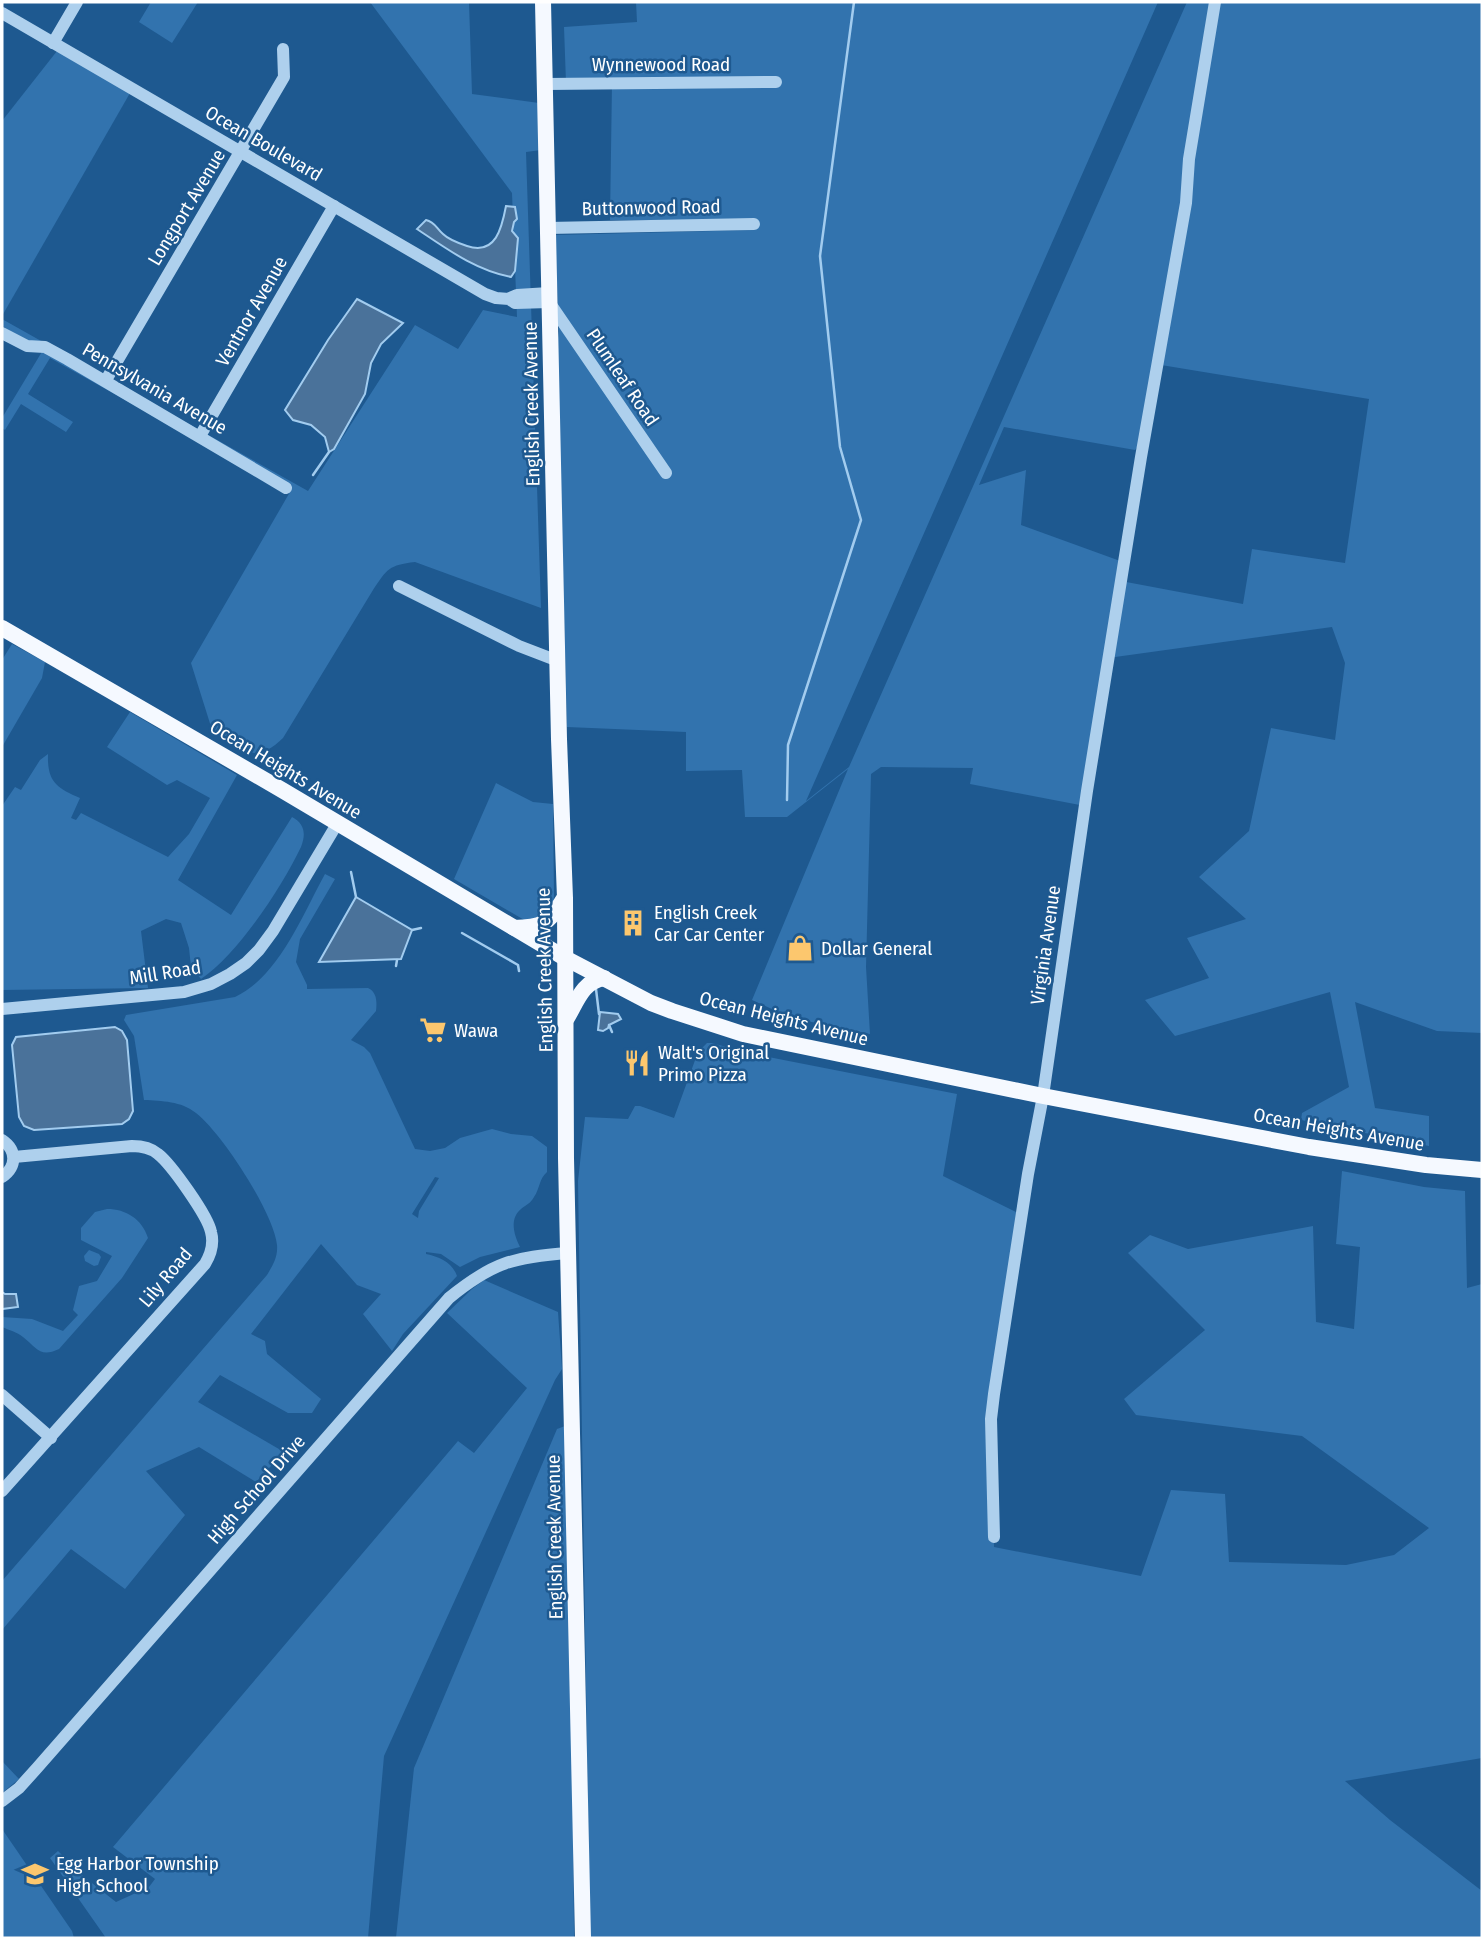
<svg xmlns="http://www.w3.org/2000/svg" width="1484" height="1940" font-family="'Fira Sans Condensed',sans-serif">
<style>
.green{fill:#3273ae;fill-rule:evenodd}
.water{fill:#4a729a;stroke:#a2ccef;stroke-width:2}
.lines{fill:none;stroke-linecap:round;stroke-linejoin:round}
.stream{stroke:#a2ccef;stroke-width:2.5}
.minor{stroke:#aed0ed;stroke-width:12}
.major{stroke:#f5f9ff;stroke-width:16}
.labels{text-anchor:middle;stroke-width:5;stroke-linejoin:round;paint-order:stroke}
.street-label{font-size:19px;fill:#fff;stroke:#1e5990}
.poi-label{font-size:19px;fill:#fff;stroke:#1e5990;text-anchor:start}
</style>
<rect width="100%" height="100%" fill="#1e5990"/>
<g class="green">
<path d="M151,2H198L172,43L139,22Z"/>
<path d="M370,2H469L472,94L539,103L541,150L526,152L541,608L415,562C389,565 387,569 373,590L283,738C254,766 243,749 213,733L191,663L290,492L50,358L28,394L73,422L66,432L21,404L5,430L2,428V418L43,350L2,326V319L308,491L415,325L458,349L483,310L517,317L512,193Z"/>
<path d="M636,2H1158L806,801L849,767L1187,2H1482V1033L1437,1031L1355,1002L1375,1108L1429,1116V1146L1301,1120L1302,1113L1349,1087L1330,992L1175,1036L1145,1000L1209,978L1187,938L1246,919L1199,877L1249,831L1271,728L1335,740L1345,663L1332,627L1108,658L1085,806L970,784L973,768L881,767L871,774L866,967L870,1034L792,1018L752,1000L848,769L787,817H745L742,770L686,771V732L567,727L557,345L559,331L555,235L755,230L758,220H610L612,83H566L564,27L637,22ZM1155,364L1369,399L1345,563L1252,549L1243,604L1121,581L1123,562L1021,525L1026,470L979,485L1004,427L1135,450L1143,441Z"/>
<path d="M57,51L130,93L2,316V121Z"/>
<path d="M12,644L45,662L42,678L2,747V660Z"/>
<path d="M130,712L237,775L178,880L231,915L292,817C305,824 306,834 301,847C282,887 238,954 201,979L191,967L189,948L181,923L166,919L141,931L148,988L2,990V806L15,787L21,790L40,760L48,754C47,781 56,788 80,798L71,818L76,820L81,813L168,857L189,834L210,798L177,780L167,785L107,747Z"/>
<path d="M496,783L533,802L553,804L554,896L553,906L545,916L526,921L454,879Z"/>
<path d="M325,874L335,879L300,939L296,962L307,985V989L368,988C377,992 377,1002 376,1011L351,1040L364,1047L370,1053L415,1149L430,1151L445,1148L460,1138L492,1129L511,1134L532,1136L547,1147V1172C539,1179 540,1188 534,1197C531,1203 526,1205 521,1209C509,1219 514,1235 520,1247L480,1257L460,1267L441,1254L426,1252V1254C440,1257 452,1262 457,1276L403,1334L392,1351L363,1314L381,1294L357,1285L321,1244L251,1334L265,1341L267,1354L321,1399L312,1413H288L220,1375L198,1402L284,1452L256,1482L199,1447L146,1471L185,1515L125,1589L71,1549L2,1630V1581L267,1275C273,1265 278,1257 277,1245C274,1213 221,1132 196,1113C181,1101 162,1101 144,1100L134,1036L124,1020L126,1015L235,997C279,976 302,916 325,874ZM435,1177L439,1178L419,1211L418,1218L412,1214Z"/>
<path d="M707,1043H712L748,1053L957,1094L943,1176L1022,1215L993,1418L994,1547L1141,1576L1171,1490L1225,1494L1229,1562L1346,1565L1394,1555L1429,1528L1302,1436L1136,1415L1124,1399L1205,1330L1128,1253L1150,1235L1188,1249L1313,1226L1316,1322L1354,1329L1360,1247L1336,1244L1342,1171L1424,1187L1465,1191L1467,1288L1482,1284V1758L1345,1781L1390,1820L1482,1891V1938H590L578,1181L585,1117L628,1119L635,1106H640L674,1118L698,1052Z"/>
<path d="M107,1209C126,1209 142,1219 148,1238L122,1278L59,1349C40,1358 37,1348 23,1337C17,1332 9,1330 2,1327V1317L32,1319L63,1331L78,1315L73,1310L79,1286L97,1281L112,1256L81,1240V1228L95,1212Z"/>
<path d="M89,1250L99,1254L101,1257L98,1265L94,1266L85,1261L84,1256Z"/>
<path d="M484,1280L558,1312L562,1369L555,1380L384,1756L368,1938H106L50,1858L58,1851L83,1876L116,1902L149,1887L155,1879L113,1847L458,1441L474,1453L527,1388L447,1313L472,1289Z"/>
<path d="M565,1426L572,1718L574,1938H396L414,1768L557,1429Z"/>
<path d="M2,1761L19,1779L2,1793Z"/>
<path d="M2,1829L72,1931L74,1938H2Z"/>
</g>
<g class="water">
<path d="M506,206L515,207L517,219L514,222L512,231L518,238L515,271L511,277C475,270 447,249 417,229L426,220C435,222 436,228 443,234C449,240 458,243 467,246C496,256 502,227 506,206Z"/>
<path d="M357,299L403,323L381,344L371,363L365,394L334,449L329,452L325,437L311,425L293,420L285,410L328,340Z"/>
<path d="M356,897L412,930L401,959L319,962Z"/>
<path d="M600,1012L618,1014L621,1019L609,1025L608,1028L603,1031L598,1030Z"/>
<path d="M115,1027L122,1031L127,1040L133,1111L129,1119L122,1124L34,1130L24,1126L19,1117L12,1045L16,1037Z"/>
<path d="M2,1292L5,1294H16L18,1307L2,1309Z"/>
</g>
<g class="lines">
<g class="stream">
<path d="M313,475L329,452"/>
<path d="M787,800L788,745L861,520L840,447L820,256L854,2"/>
<path d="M351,872L356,897"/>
<path d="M412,930L421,928"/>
<path d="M462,933L518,965L519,971"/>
<path d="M396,966L397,960"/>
<path d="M596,989L599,1014"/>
<path d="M609,1025L612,1032"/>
</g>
<g class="minor">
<path d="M2,13L485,294L496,298L509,299L515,303L549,302L666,473"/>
<path d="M53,43L77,2"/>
<path d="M545,84L776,82"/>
<path d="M548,228L754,224"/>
<path d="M510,298L517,295L549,293"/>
<path d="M2,333L27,346L45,347L67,359L286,488"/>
<path d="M106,380L284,77L283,49"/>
<path d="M200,436L334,206"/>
<path d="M399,586L519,646L558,661"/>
<path d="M2,1009L184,992L211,984L230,974L246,963L259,950L273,931L337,824"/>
<path d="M2,1140C17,1150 17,1167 2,1177"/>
<path d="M2,1395L51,1438"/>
<path d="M2,1491L205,1264C211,1254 214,1243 211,1232C208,1216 171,1164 158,1154C151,1148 142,1146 132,1146L14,1157"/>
<path d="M994,1537L991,1419L994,1394L1028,1174L1043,1096L1087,791L1141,457L1186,203L1189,159L1215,2"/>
<path d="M2,1801L19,1788L37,1768L449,1298C493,1262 514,1257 569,1253"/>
</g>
<g class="major">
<path d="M543,2L559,739L565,898L566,1158L583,1938"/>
<path d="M2,628L282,790L565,958L651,1003L672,1011L743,1034L1043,1096L1309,1147L1426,1165L1482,1170"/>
<path d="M514,928C542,927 549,924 563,900"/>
<path d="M567,1018C577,1001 583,981 604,978"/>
</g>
</g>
<defs>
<g id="building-bare" transform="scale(2.1)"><path d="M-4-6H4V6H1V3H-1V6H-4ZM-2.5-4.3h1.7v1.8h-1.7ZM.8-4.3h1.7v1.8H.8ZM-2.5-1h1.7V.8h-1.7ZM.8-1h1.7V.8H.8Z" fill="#fcc76e" stroke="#1e5990" stroke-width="2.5" paint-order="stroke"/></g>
<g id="shop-bare" transform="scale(2.1)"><path d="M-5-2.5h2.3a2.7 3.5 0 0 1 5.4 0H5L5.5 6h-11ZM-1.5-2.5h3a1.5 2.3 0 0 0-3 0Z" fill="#fcc76e" stroke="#1e5990" stroke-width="2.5" paint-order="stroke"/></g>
<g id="supermarket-bare" transform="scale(2.1)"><path d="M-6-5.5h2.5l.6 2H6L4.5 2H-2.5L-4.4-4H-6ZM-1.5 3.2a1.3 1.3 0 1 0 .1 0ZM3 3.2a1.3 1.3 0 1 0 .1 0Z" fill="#fcc76e" stroke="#1e5990" stroke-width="2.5" paint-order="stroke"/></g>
<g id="restaurant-bare" transform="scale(2.1)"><path d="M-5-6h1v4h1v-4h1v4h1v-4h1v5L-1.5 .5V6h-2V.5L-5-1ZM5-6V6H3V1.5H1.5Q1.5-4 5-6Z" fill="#fcc76e" stroke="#1e5990" stroke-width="2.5" paint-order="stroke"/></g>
<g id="school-bare" transform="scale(2.1)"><path d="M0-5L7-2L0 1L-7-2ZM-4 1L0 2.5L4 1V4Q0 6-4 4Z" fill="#fcc76e" stroke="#1e5990" stroke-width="2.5" paint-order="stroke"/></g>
</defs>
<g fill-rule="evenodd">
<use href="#building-bare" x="633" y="923"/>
<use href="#shop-bare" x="800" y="948"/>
<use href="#supermarket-bare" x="433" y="1030"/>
<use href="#restaurant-bare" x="637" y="1063"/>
<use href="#school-bare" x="35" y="1874"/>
</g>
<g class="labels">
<g class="street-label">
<text x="661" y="71">Wynnewood Road</text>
<text transform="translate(264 143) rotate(30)" y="7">Ocean Boulevard</text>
<text transform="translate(186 207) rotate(-59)" y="7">Longport Avenue</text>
<text transform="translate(651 207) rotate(-1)" y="7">Buttonwood Road</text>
<text transform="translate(251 311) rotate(-60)" y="7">Ventnor Avenue</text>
<text transform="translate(623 377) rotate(56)" y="7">Plumleaf Road</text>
<text transform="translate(155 388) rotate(30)" y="7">Pennsylvania Avenue</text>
<text transform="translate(531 404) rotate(-91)" y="7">English Creek Avenue</text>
<text transform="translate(286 769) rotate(31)" y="7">Ocean Heights Avenue</text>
<text transform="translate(1045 945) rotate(-82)" y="7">Virginia Avenue</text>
<text transform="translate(544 970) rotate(-91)" y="7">English Creek Avenue</text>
<text transform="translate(165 972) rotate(-9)" y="7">Mill Road</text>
<text transform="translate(784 1018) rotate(14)" y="7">Ocean Heights Avenue</text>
<text transform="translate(1339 1129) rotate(10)" y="7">Ocean Heights Avenue</text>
<text transform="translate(165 1277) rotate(-50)" y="7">Lily Road</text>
<text transform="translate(256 1489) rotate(-49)" y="7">High School Drive</text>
<text transform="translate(554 1537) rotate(-91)" y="7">English Creek Avenue</text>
</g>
<g class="poi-label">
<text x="654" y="919">English Creek<tspan x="654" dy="22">Car Car Center</tspan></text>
<text x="821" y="955">Dollar General</text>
<text x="454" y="1037">Wawa</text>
<text x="658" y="1059">Walt's Original<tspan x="658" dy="22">Primo Pizza</tspan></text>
<text x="56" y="1870">Egg Harbor Township<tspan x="56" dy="22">High School</tspan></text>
</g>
</g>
<rect width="1484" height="1940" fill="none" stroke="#ffffff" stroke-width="7"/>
</svg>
